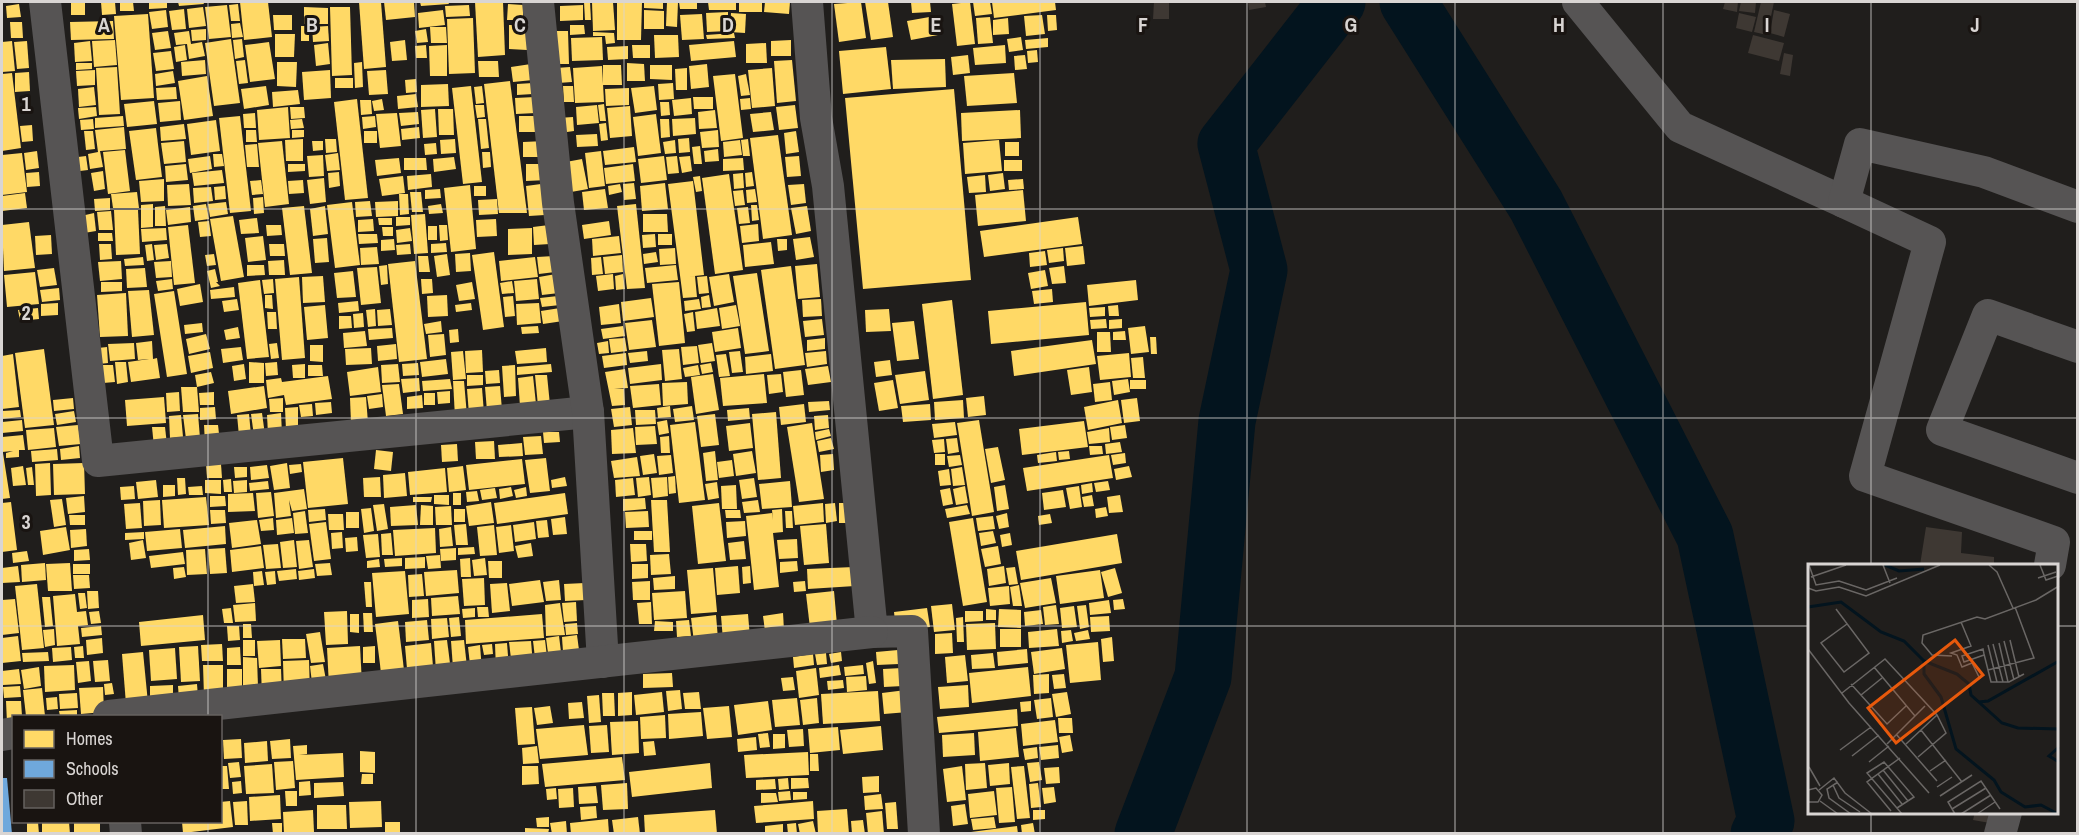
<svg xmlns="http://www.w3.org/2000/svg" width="2079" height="835" font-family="'Archivo Narrow',sans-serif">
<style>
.homes{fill:#ffd966}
.schools{fill:#6fa8dc}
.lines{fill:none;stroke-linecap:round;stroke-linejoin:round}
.river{stroke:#03141e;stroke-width:57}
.building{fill:#3e3833}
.street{stroke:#565454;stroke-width:32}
.grid{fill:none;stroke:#d9d5d3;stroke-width:1.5;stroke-opacity:0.55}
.inset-river{fill:none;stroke:#03141e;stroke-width:3}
.inset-road{fill:none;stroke:#6a6765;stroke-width:1.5}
.view{fill:#e8590c;fill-opacity:0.15;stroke:#e8590c;stroke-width:3}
.inset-edge{fill:none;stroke:#d9d5d3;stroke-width:3}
.grid-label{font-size:20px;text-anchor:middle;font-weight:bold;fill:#d9d5d3;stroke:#191411;stroke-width:6;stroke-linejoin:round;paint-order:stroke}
</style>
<rect width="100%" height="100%" fill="#201e1c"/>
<g class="homes">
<rect x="71" y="2" width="14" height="13"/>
<path d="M101,2H115L116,14L102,15Z"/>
<path d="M120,2H133L134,11H120Z"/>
<path d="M149,2H167V8L149,9Z"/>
<path d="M178,2H203L204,4L179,6Z"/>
<path d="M240,2H268L272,37L244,40Z"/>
<path d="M359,2H381L386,67L364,69Z"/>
<path d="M384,2H414L415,17L386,20Z"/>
<path d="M420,2H448L449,4L421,6Z"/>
<path d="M475,2H503L505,55L478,57Z"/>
<path d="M584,2H590L591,20H585Z"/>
<path d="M592,2H613L615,30L593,31Z"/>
<path d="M617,2H642L641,40H617Z"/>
<path d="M644,2H663V9L644,8Z"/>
<path d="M667,2H678L677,27L666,26Z"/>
<path d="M679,2H697V9H680Z"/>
<path d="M708,2H736V10H709Z"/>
<rect x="739" y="2" width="23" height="10"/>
<path d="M765,2H790L789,14L764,12Z"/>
<path d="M861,2L866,38L839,42L834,4Z"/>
<path d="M865,2H888L893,37L871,40Z"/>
<path d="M911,2H930L931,12L912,13Z"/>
<path d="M970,2L975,44L957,46L952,4Z"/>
<path d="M973,2H990L992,14L975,16Z"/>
<path d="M992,2H1055L1056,10L994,18Z"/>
<path d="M19,4L21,17L7,18L6,6Z"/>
<path d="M238,4L240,21H231L229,5Z"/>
<path d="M508,4L523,5V20H507Z"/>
<path d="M227,5L231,37L209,39L205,7Z"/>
<path d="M469,5L470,16L446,17L445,6Z"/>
<path d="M583,5V20L560,21V6Z"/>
<path d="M203,7L206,26L189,28L187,9Z"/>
<path d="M304,7L328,8V24H304Z"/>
<path d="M330,7H350L352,75L332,76Z"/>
<path d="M184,9L186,29L172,30L169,11Z"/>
<path d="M166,10L168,27L152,29L149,12Z"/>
<path d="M443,10L445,25L419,28L418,13Z"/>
<path d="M644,10L664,11V29H644Z"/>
<path d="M728,12V31L707,32L706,13Z"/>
<path d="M731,13L746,14L745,33L730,32Z"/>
<path d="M148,14L154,98L121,100L114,16Z"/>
<path d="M702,14L704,39L682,40L680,15Z"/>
<path d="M273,15H292V30H274Z"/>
<path d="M1042,15L1045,34L1026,36L1024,16Z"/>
<path d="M1047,15H1056L1057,30L1048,31Z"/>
<path d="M935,16L938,35L911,40L907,21Z"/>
<path d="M990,17L993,43L978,44L976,18Z"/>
<path d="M473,18L475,73L449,74L447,19Z"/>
<path d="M1008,18L1009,34L993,35V20Z"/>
<path d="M113,21L114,39L71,40L70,22Z"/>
<path d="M10,22H22L23,38H11Z"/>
<path d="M240,23L243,37L232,38L231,24Z"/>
<path d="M509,25H528L527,50L509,49Z"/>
<path d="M570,25H584L585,34L570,35Z"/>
<rect x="301" y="26" width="8" height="15"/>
<path d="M328,26L329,41L313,42L312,27Z"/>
<path d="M430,27H446L447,43H431Z"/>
<path d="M206,29V40L192,41L191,30Z"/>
<path d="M426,29L428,42L417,43L415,31Z"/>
<path d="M168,31L171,48L155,50L152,33Z"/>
<path d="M189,31L191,44L202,42L205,56L189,59L187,44L176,45L174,33Z"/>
<path d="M555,31H568L569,64H555Z"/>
<path d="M593,32L614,33L615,43L606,44L605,36H593Z"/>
<path d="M734,33L735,38L707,39L706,35Z"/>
<path d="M275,34H295L294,57H275Z"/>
<path d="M654,35H678L679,57L655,58Z"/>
<path d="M602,37L603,60L572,61L571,38Z"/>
<path d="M1021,37L1023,50L1009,52L1007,39Z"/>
<path d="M1048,38V47L1026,49L1025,40Z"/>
<path d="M231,39L240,103L214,106L205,43Z"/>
<path d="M242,39L244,57L235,59L233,40Z"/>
<path d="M115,40L117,65L94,67L92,41Z"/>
<path d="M405,40L407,60L392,61L390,42Z"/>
<path d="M791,40V56H771V41Z"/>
<path d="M12,41L15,71L2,72V42Z"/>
<path d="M27,41L29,68L17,69L14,42Z"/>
<path d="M90,41L92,61L75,62L74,43Z"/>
<path d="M734,41L736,57L691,61L689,45Z"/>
<path d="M269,42L275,79L250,82L245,45Z"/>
<path d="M328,43L330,64L316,66L314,45Z"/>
<path d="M766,43L767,63H746V44Z"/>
<path d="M185,45L187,60L176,62L174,47Z"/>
<path d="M426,45L427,58H416L415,46Z"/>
<path d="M447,45V76H430L429,46Z"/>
<path d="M632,45H650V58H633Z"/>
<path d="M1005,45L1006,63L975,65L973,48Z"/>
<path d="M628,46V59L608,60L607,47Z"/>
<path d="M886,47L891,89L843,94L839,51Z"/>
<path d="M1037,50L1038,62L1028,63L1027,51Z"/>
<path d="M171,51L174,69L156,71L153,53Z"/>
<path d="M968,55L970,73L953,75L951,57Z"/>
<path d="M1025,55L1027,69L1015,70L1014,56Z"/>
<path d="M945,59L946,87L893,89L891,60Z"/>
<path d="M205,60L206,74L182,76L181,62Z"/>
<path d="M245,60L248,83L239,84L236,61Z"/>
<path d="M792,60L796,101L777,103L774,61Z"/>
<path d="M478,61H498L499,77H479Z"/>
<path d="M277,62H297L296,87L277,86Z"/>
<path d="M362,62L363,87L355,88L354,63Z"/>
<path d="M76,63H92V69L76,70Z"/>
<path d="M627,63L644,64L645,81H627Z"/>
<path d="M531,64L533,80L513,82L511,67Z"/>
<path d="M707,64L709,87L691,89L689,66Z"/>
<path d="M603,65H621L622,85H603Z"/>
<path d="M650,65H672V80L650,79Z"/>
<path d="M602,66L604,102L575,103L573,68Z"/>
<path d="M117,67L120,114L99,115L96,68Z"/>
<path d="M570,67L572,82L558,83L556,68Z"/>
<path d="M687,68V90H676L675,69Z"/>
<path d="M772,68L775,106L752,108L748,70Z"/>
<path d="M95,70V85L77,86L76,71Z"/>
<path d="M330,70L331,98L304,100L302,72Z"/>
<path d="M386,70L388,94L369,95L367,71Z"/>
<path d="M173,71L175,83L156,86L155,74Z"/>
<path d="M29,72L30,91L15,92V73Z"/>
<path d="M12,73L21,148L2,151V74Z"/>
<path d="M1014,73L1017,103L967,106L964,76Z"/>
<path d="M735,74L743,138L721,141L713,76Z"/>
<path d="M746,74L750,95L741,96L738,76Z"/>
<path d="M207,76L213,116L184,120L178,81Z"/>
<rect x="335" y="78" width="18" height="10"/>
<path d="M416,79L417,92L406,93L405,80Z"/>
<path d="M510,81L527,213H499L484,84Z"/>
<path d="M533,83V94L517,95V84Z"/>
<path d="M673,83L674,99L659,100L658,84Z"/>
<path d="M448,84L449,106L421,107V85Z"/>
<path d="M266,86L269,105L244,109L241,89Z"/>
<path d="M471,86L482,182L463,184L452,88Z"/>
<path d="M482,86L484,103L476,104L474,87Z"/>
<path d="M563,86H573L574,102H564Z"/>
<path d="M654,86L657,110L635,113L631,88Z"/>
<path d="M94,87L96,105L79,107L78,89Z"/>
<path d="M176,87L177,99L157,100L156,88Z"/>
<path d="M629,88V105L606,106L605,89Z"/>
<path d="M954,89L971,280L863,289L845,98Z"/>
<path d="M298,90L300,104L273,107L272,92Z"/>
<path d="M416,94L418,107L398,109L397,96Z"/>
<path d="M535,97L536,113L516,114L515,98Z"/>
<path d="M693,97H713V109H694Z"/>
<path d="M691,98L692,114L674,116L672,100Z"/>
<path d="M750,98L751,109L741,110L740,99Z"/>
<path d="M357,99L368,198L345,200L334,102Z"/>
<path d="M382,99L384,110L374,111L372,101Z"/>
<path d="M360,100H371L372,114L361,115Z"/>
<path d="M154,101L157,124L127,127L124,104Z"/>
<path d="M180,101L181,120L160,122L158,103Z"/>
<path d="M660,102H669L670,115L661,116Z"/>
<path d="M604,104L606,121H600L598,105Z"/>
<path d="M475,105H484L485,117L477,118Z"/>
<path d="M597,105L599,123L577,125L576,107Z"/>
<path d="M795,105L798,128L779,130L776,107Z"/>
<path d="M630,106L632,136L610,138L607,108Z"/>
<path d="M96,107L97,116L79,119L78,108Z"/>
<path d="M288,107L290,138L259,140L257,110Z"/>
<path d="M290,107H304L305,118L291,119Z"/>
<path d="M435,109L437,137L423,138L421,110Z"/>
<path d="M438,109H453L454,135H439Z"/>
<path d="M715,110L717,128L699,129L698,112Z"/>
<path d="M1020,110L1021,138L962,141L961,113Z"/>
<path d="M418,112L419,124L401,126L399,113Z"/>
<path d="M771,112L774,130L753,132L750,114Z"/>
<path d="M255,113L256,128H244L243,114Z"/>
<path d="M397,113L401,146L380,148L376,114Z"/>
<path d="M656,114L661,153L638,156L633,117Z"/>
<path d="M123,116L124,126L95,128V118Z"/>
<path d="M240,116L251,211L230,213L219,118Z"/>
<path d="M375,116L376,127L363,129L362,117Z"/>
<rect x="519" y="116" width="22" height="16"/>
<path d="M573,117L574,131L560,133L558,118Z"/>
<path d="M695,118L696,134L673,136L672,119Z"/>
<path d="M93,119L94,129L81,130L80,120Z"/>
<path d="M302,119L304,128L291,129L290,120Z"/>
<path d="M478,119H486L489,148L481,149Z"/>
<path d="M660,119H669L670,137L661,138Z"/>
<path d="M216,120L220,151L191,155L187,124Z"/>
<path d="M606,123L608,140L601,141L599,124Z"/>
<path d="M184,124L186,139L161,141L160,127Z"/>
<path d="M32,125L33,141L22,142L20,126Z"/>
<path d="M124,127L126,149L100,151L103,167L90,169L88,154L98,152L95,130Z"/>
<path d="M419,127L420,138L402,140L401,129Z"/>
<path d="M156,128L162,177L136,180L129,131Z"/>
<path d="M246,130H256L257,142H246Z"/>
<path d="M292,130H304V137L292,138Z"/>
<path d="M718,130L719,147L702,148L700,132Z"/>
<path d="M84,131H93L95,149L86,150Z"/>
<rect x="364" y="131" width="13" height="12"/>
<path d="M796,131L799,152L786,154L784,133Z"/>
<path d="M597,134L598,146L577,147L576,135Z"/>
<path d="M778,135L792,235L763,239L750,138Z"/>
<path d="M689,138L690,152L679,153L678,139Z"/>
<path d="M303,139V161H286L285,140Z"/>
<path d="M325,139H336L337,152L326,153Z"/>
<path d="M455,139L456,153L441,154L440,140Z"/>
<path d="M748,139L750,156H743L741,140Z"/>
<path d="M675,140L676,153L665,154L663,142Z"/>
<path d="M740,140L742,155L724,157L723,142Z"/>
<path d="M999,140L1002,171L965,174L963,143Z"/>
<path d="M184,141L186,162L164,164L161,143Z"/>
<path d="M282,141L289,204L265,207L258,143Z"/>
<path d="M312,141H323V150L313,151Z"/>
<path d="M545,141V157H523V142Z"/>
<rect x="1005" y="142" width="14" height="14"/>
<path d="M436,143L437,154L425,155L424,144Z"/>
<path d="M257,144L259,167H247L245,145Z"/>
<path d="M700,146L702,164H694L692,147Z"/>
<path d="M634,147L636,162L605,165L603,151Z"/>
<path d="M718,149L719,161L705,162L704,151Z"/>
<path d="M125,150L130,191L108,194L103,152Z"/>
<path d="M37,151L39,168L26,170L24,153Z"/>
<path d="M601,151L605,186L589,188L585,153Z"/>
<path d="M482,152H490L491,167L483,168Z"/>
<path d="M22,153L27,192L2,195V155Z"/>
<path d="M338,153L340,170L327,171L325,155Z"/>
<path d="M213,154H222L224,166L214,167Z"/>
<path d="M323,155L324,176L309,177L307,156Z"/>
<path d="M86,156L88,170L80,171L78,157Z"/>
<path d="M210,156L212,169L190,173L188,159Z"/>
<path d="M664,156L667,180L641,183L638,159Z"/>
<path d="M677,156L679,173L668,174L666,157Z"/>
<path d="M690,156L692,171L682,173L679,157Z"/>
<path d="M799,156L801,176L787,177L785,157Z"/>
<path d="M454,157L456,169L434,172L433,159Z"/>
<path d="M399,158L401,173L377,176L375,160Z"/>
<path d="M404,158H426L427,170H404Z"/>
<path d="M743,158L744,170L723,171V159Z"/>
<path d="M582,159L588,189L571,192L566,162Z"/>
<rect x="1004" y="160" width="18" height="11"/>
<path d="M186,164L188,180L166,182L165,166Z"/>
<path d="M288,164H305V171L288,172Z"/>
<path d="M526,164H547L548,180L526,181Z"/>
<path d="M633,164L635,181L606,184L604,168Z"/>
<path d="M222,170L224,183L194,186L192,173Z"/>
<path d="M103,171L105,189L94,191L91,173Z"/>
<path d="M39,172L40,186L27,187L26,173Z"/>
<path d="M339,172L340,186L329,188L328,173Z"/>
<path d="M752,172L754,186L746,187L745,173Z"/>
<path d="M743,173L744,188L734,189L733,174Z"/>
<path d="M1003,173L1005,189L990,191L988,175Z"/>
<path d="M431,174L432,187L408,190L407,176Z"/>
<path d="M729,174L743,270L715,274L702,178Z"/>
<path d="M985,175L986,192L969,193L967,177Z"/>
<path d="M403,176L405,193L382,196L379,179Z"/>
<path d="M700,176L702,191L696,192L693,177Z"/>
<path d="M324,178L326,202L310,204L307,180Z"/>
<path d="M164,179V201L141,202L139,181Z"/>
<path d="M1023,179L1024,189L1009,190L1008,180Z"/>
<path d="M261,180L263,194L252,195L250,181Z"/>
<path d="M303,180L304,193L289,194L288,181Z"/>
<path d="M693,181L704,275L685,277L695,276L697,297L683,298L668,184Z"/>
<path d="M634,183L636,199L624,200L623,184Z"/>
<path d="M665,183L668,209L642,211L640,186Z"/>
<path d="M189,184L191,205L168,206L167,185Z"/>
<path d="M541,184L545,215L529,216L526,186Z"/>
<path d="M620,184L622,192L609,195L608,186Z"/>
<path d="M804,184L806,203L791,205L788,185Z"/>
<path d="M470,185L476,249L451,252L444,188Z"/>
<path d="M225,186L226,199L215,200L214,187Z"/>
<rect x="474" y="186" width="12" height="10"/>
<path d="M211,187L213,201L194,203L193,188Z"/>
<path d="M440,189L441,198L425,199V190Z"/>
<path d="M605,189L608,208L584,210L582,192Z"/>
<path d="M755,189L757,202L747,203L746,190Z"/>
<path d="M743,190L745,205L735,206L733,191Z"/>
<path d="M1023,190L1026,221L978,226L975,195Z"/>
<path d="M137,192L139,208H113L111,194Z"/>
<path d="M410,192H421L423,212H412Z"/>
<path d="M25,193L27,208L2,211V196Z"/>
<path d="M399,194H408L409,214L400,215Z"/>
<path d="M263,197L264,213L254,214L253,198Z"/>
<path d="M110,198V210L95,211L94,199Z"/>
<path d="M497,199L498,214L479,215L478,200Z"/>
<path d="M370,201L372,216L356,217L355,202Z"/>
<path d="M398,201V216L376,217L375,202Z"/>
<path d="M226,202L228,214L210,217L208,204Z"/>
<path d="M352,202L360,265L335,268L327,205Z"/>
<path d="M153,204V227L141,228V205Z"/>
<path d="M206,204L209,219L195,221L193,206Z"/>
<path d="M441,204L443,213L429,214L428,206Z"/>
<path d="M636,204L645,288L627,289L617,206Z"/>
<path d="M751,205H757L759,220L752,221Z"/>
<path d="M165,206L166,226H155V207Z"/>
<path d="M304,206L312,273L290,275L282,208Z"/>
<path d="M325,206L328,234L313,236L310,209Z"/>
<path d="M807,206L811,231L796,234L791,208Z"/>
<path d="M190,207L191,222L168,225L166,210Z"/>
<path d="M748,207L750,223L739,224L737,208Z"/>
<path d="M114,210H138L140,254L116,255Z"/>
<path d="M111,211L113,230H99L97,212Z"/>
<path d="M94,213L96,231L84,233L81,216Z"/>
<path d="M425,214L428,253L414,254L411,215Z"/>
<path d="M643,214H667L668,232H643Z"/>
<path d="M233,216L244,277L221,281L210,219Z"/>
<path d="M396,217H410V225L396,226Z"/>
<path d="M1078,217L1082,244L984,257L980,231Z"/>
<path d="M257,218L259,233L241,234L239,220Z"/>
<path d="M378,218H392V225H379Z"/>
<path d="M373,219L374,231L358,232V220Z"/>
<path d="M496,219L497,236L477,237L476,220Z"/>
<path d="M209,221L211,236L200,237L198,222Z"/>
<path d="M609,221L611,235L584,239L582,225Z"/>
<path d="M29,222L35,268L4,271L2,225Z"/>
<path d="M758,224L759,241L742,243L740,226Z"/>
<path d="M188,225L195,283L174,285L168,227Z"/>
<path d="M266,225H281L282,235L267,236Z"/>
<path d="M439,225H447L448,240L440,241Z"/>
<path d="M549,225L550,244L534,245L533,227Z"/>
<rect x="428" y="226" width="9" height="14"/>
<path d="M382,227H393V236H383Z"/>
<path d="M166,228L167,240L142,242L141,229Z"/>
<path d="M410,228L412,241L397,243L396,230Z"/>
<path d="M532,228V254L508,255V229Z"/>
<path d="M98,233H112L113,241H98Z"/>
<path d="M358,234H377L378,243L359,244Z"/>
<path d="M655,234L656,247L643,248L642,235Z"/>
<rect x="658" y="234" width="14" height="11"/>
<path d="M51,235L52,254L36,255L35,236Z"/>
<path d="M263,236L266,260L248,262L245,238Z"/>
<path d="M619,236L621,253L593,256L592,239Z"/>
<path d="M810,237L814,257L796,260L793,239Z"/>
<path d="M327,238L329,262L315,263L313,239Z"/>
<path d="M394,239L395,250L381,251V240Z"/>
<path d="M777,239H787V250L778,251Z"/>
<path d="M771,242L774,264L745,267L743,245Z"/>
<path d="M446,243L447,252L431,253V244Z"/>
<path d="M99,244H111L112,259L100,260Z"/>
<path d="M152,244L154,260L147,261L145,245Z"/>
<path d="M167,244L169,258L156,260L154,245Z"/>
<path d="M269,244H284L285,256H270Z"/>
<path d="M410,244L411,254L397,255L396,245Z"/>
<path d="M1083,246L1085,264L1067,266L1065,248Z"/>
<path d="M377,247L379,264L361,265L360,248Z"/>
<path d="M675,248L676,264L660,265L659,249Z"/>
<path d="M1063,248L1064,261L1049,263L1047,250Z"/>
<path d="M1045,251L1047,265L1030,267L1029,253Z"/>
<path d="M494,252L504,327L483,330L472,255Z"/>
<path d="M656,252L658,262L644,264L643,254Z"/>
<path d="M470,253L471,271L456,272L455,254Z"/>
<path d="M214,254L216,265L207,266L205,255Z"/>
<path d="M447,254L450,275L437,277L434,256Z"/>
<path d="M622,255L623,272L605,274L603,257Z"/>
<path d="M418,256H428L430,272H419Z"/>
<path d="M554,256L555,272L539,274L537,257Z"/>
<path d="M143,257L144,265L125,266L124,259Z"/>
<path d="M535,257L538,277L501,281L499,261Z"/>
<path d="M601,257L603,274L592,275L591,258Z"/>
<path d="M284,260L285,275H269L268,261Z"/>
<path d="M121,261L122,279L100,281L98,262Z"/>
<path d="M171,261L172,277L156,278L154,262Z"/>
<path d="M415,261L427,359L399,362L388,264Z"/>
<path d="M817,264L820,297L798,299L795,266Z"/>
<path d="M247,265H264L265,275L247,276Z"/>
<path d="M387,265L388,284L381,285L379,266Z"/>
<path d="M676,265L678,280L647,283L645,268Z"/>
<path d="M791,266L805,365L775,369L761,270Z"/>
<path d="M1064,266L1066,283L1052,284L1049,268Z"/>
<path d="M377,267L381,303L361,305L357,268Z"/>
<path d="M54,268L57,285L40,287L37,270Z"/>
<path d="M145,268L147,287L127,288L126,269Z"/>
<path d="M215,269L218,282H216L220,286L211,288L207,271Z"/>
<path d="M1045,270L1048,286L1031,289L1028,273Z"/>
<path d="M353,271L356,297L337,298L334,273Z"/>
<path d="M35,272L39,304L7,307L4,275Z"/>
<path d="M757,273L769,351L745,354L733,276Z"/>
<path d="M556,274L559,293L542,295L539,277Z"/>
<path d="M613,274L614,289L598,291L596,276Z"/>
<path d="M623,274L625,289L616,290L615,276Z"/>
<path d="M729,274L734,302L714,306L709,277Z"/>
<path d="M323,276L325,302L303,303L302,277Z"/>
<path d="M707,276L709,293L699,294L697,277Z"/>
<path d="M299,277L305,358L282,360L275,279Z"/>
<path d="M172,279L173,289L158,291L156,281Z"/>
<path d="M273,279L274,293L264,294L262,280Z"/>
<path d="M421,279H432L433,293L422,294Z"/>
<path d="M537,279L539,299L516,301L514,281Z"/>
<path d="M260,280L269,357L247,359L238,283Z"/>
<path d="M1136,280L1138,300L1089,306L1087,285Z"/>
<path d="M512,281L514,293L502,294L500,283Z"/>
<path d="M101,282H122V291L101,292Z"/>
<path d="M472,282L475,299L459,301L456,285Z"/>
<path d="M679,282L685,343L659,346L652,284Z"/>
<path d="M200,284L203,302L180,306L177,289Z"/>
<path d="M234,287L235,297L211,299L210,290Z"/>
<path d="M59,288L60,300L42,302L40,290Z"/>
<path d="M1052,289L1053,302L1034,304L1032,291Z"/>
<path d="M149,290L154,335L132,337L128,291Z"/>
<path d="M174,291L187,374L167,377L154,294Z"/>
<path d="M126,293L128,336L100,337L97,295Z"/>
<path d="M265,295H272L273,309L265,308Z"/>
<path d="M447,295L448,316L428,317L427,296Z"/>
<path d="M709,295L711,307L702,308L701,297Z"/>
<path d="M513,296L515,316L505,317L503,297Z"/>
<path d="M558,296L560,305L542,307L540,298Z"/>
<path d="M651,298L654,317L623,321L621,302Z"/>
<path d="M237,299L239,310L224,312L222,301Z"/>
<path d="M699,299L701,309L685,311L684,301Z"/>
<path d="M821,299L822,316L803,317L802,300Z"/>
<path d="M952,300L963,395L933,399L922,304Z"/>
<path d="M358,301L359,311L339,313L338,303Z"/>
<path d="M1086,302L1089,335L991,344L988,311Z"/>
<path d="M58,303V315L41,316V304Z"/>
<path d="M471,303L472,310L456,312L455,305Z"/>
<path d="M539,303L541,323L517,325L516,304Z"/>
<path d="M619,304L621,323L601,325L599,307Z"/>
<path d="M325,305L328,338L307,340L304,307Z"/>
<path d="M736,305L740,326L722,329L719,308Z"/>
<path d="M1118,305L1119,316H1109L1108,306Z"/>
<path d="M1105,307V316L1090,317L1089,308Z"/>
<path d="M38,308L39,319L20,321L18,310Z"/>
<path d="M560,308L563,321L543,324L541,311Z"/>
<path d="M717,308L720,326L697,329L695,312Z"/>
<path d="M375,309L376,326L368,327L366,310Z"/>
<path d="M390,309L392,325L378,326L377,310Z"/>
<path d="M889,309L891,331L866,332L865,310Z"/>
<path d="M267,312H276L277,329H268Z"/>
<path d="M693,312L695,331L687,332L684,314Z"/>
<path d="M363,313L364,327L354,328L353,314Z"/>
<path d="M339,316H351L352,328L339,329Z"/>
<path d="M822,319L824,335L805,337L803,321Z"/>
<path d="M1106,319L1107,328L1091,329L1090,320Z"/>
<path d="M1122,319V328L1109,329V320Z"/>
<path d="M652,320L656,347L629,350L625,323Z"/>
<path d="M441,321L442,332L426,334L424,324Z"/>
<path d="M914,321L919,359L897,361L892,323Z"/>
<path d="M202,323L203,332L185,334L184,325Z"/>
<path d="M538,326L539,333L522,334L521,327Z"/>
<path d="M623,326L625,336L603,339L601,329Z"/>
<path d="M1145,326L1149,352L1131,354L1128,328Z"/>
<path d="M238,327L240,338L226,340L224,330Z"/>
<path d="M392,328L393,338L369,340L368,329Z"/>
<path d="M738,328L741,348L715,352L712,332Z"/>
<path d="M458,329L459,342L450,343L449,330Z"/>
<path d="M365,331L367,346L344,348L343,333Z"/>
<path d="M1125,331L1126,340H1113V332Z"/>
<path d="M1097,332H1110L1111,352H1097Z"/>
<path d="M206,334L210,349L189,354L186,339Z"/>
<path d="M444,334L446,355L430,357L428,335Z"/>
<path d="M1150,337H1156L1157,354H1151Z"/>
<path d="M625,338L627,351L611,353L609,339Z"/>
<path d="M825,338V349L807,351V340Z"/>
<path d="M1092,340L1096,364L1014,376L1011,351Z"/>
<path d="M152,341L153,359L157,358L160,378L131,382L128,362L149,359L138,360L136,343Z"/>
<path d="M608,341L609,353L599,354L597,343Z"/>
<path d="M134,343L135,359L110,361L108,344Z"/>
<path d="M277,343L279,358L271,359L269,344Z"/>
<path d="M712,343L715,361L701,363L698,345Z"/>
<path d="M396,344L397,359L378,361L377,346Z"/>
<path d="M310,345H323V362L310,361Z"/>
<path d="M697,346L699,363L683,365L681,347Z"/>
<path d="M107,347L108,363L99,364L98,348Z"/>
<path d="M241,347L243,360L223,363L221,349Z"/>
<path d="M371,348L372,364L346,365L345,349Z"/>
<path d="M546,348L547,362L517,364L515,351Z"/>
<path d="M44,349L54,425L25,428L15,353Z"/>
<path d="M679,349L682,379L665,381L662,350Z"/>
<path d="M482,350L483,372L466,373L465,351Z"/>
<path d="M463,351L466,379L453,380L451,352Z"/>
<path d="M647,351L648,361L630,363L628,353Z"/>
<path d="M740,351L743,372L732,373L729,352Z"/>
<path d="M826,351L827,364L807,367L805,353Z"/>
<path d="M210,352L213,368L191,373L188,356Z"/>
<path d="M626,353L627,365L604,368L602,356Z"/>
<path d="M1129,353L1131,377L1100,380L1097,356Z"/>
<path d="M13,354L19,407L2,409V356Z"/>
<path d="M726,354L730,376L719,377L716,355Z"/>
<path d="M771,354L773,371L746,374L745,357Z"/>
<path d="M1143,357L1145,378H1133L1131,358Z"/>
<path d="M446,359L448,374L422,377L420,362Z"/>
<path d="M890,360L892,375L876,377L874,362Z"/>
<path d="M115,362H126L128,382L117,384Z"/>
<path d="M249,362L264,363V383H249Z"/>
<path d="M277,362L278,375L266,376L265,363Z"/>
<path d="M418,363L419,375L403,376L402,364Z"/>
<path d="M711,363L713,372L702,374L700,365Z"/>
<path d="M244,364L246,379L234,381L232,366Z"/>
<path d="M305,364V378H293L292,365Z"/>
<path d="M398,364L400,382L382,383L381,365Z"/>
<path d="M551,364L552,372L517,375V367Z"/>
<path d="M661,364L662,380L630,384L628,368Z"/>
<path d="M102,365H113L115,382L103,383Z"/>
<path d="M308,365H322L323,376H308Z"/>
<path d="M515,365L516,396L504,397L502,366Z"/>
<path d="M698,365L700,375L685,377L683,368Z"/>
<path d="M828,366L831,382L808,385L805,369Z"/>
<path d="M378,367L381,392L350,396L347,372Z"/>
<path d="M1089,367L1092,392L1071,395L1067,370Z"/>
<path d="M625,369L628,388L614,389H624L625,405L612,406L605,372Z"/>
<path d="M499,370L500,383L486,384L485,371Z"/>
<path d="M801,370L804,395L786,397L783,372Z"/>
<path d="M925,371L929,400L900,404L895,375Z"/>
<path d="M211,372L214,383L197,387L195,375Z"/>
<path d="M713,374L719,410L696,414L691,377Z"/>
<path d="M764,374L767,403L723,406L720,378Z"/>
<path d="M781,374L783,392L769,394L767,375Z"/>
<path d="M467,375H483V385L467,386Z"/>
<path d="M535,375H547L550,405L538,406Z"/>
<path d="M328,376L332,399L286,405L284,395L268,398L266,380L281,378L282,382Z"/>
<path d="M533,376L536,404L520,406L518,378Z"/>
<path d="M419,378L420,391L403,393L401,379Z"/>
<path d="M450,379L452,389L423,391L422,381Z"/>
<path d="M1128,379L1130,392L1114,395L1112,381Z"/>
<path d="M893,380L898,408L879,411L874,383Z"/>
<rect x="1130" y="380" width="16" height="9"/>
<path d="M453,381H464L467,416L455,417Z"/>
<path d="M687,382L688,404L663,406L662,383Z"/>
<path d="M1110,382L1112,400L1095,402L1093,384Z"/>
<path d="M399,384L403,414L386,416L382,385Z"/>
<path d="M659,384L661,405L633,408L630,386Z"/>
<path d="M264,386L267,408L231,414L228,391Z"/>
<path d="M500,386L502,410L487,411L485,387Z"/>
<path d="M181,387H197L199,412H183Z"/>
<path d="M482,388L484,413L469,414L467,389Z"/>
<path d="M450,391V403L438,404L437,392Z"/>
<path d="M179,392L180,411L167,412L166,393Z"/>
<path d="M214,392V405H200L199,393Z"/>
<rect x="424" y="393" width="11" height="12"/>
<path d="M382,394L383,407L369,409L367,396Z"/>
<path d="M422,395L423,408L407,409V397Z"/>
<path d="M984,396L986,415L968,417L966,398Z"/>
<path d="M164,397L166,423L127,426L125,400Z"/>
<path d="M366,397L368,423H351L350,398Z"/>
<path d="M73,398L74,409L54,411L53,400Z"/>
<path d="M283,398V412H270L269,399Z"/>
<path d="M1137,398L1140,421L1124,423L1121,400Z"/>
<path d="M963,400L964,418L935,420L934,402Z"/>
<path d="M1118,400L1122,423L1088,430L1084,407Z"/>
<path d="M829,401L830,410L809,412L808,402Z"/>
<path d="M331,402L332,413L316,415L315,403Z"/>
<path d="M312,404L313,416L301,417L299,405Z"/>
<path d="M804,404L806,422L781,425L779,407Z"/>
<path d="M930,404L931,420L903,422L901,406Z"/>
<path d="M670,406L671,417L658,418L657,408Z"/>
<path d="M692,406L694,420L675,422L673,409Z"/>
<path d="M215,407L216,419L200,420V408Z"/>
<path d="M298,407V430H286L285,408Z"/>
<path d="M630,407L632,425L614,427L611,409Z"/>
<path d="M749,408L750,419L728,421L727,410Z"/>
<path d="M20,410L21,417L2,419V411Z"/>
<path d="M635,410H655L656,424L636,425Z"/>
<path d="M74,411L76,422L57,425L55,414Z"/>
<path d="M776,412L781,478L758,480L752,414Z"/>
<path d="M262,413L265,435L254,436L251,414Z"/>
<path d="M281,413L282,434H268L267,415Z"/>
<path d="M198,414L200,438L186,439L183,415Z"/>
<path d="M249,414L251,435L239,436L237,415Z"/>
<path d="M715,414L719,445L701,447L697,416Z"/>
<path d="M181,415L183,437L170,438L169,416Z"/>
<path d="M828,415L829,428L815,430L814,416Z"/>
<path d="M22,420L23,431L2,433V422Z"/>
<path d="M667,420L669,433L659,435L657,422Z"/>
<path d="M979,420L994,512L972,516L957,423Z"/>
<path d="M1084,421L1088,447L1022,455L1019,429Z"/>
<path d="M695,422L705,500L679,503L670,425Z"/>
<path d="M955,422L957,435L934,438L932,424Z"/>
<path d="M750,423L753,448L729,451L726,426Z"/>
<path d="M812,423L824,499L799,502L787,427Z"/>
<path d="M78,425L81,444L59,446L56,427Z"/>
<path d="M204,425H218L220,442L205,443Z"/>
<path d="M1125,425L1127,438L1112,440L1110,427Z"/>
<path d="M655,426L657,444L636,445L635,427Z"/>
<path d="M152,427H165L167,445L154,447Z"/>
<path d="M54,428L56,447L28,450L26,430Z"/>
<path d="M633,428L636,453L612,454L611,430Z"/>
<path d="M1109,428L1110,442L1089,444L1087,432Z"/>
<path d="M829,429L831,436L816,440L815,432Z"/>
<path d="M543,432H559L560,442L544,443Z"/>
<path d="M23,435L25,450H19V457L6,458V453L13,451L2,452V437Z"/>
<path d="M541,436L543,454L525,455L523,437Z"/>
<path d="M669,436L670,453H661L660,437Z"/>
<path d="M831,438L834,449L819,452L817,441Z"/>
<path d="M957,438L959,452L948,454L946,439Z"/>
<path d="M944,439L945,452L934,453L932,440Z"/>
<path d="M494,441L495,459H476L475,442Z"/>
<path d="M1120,442L1122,452L1106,454L1105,444Z"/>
<path d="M522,443L523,456L499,457L498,445Z"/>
<path d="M457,444L458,461L442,462L441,445Z"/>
<path d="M79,446L80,458L61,460L60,449Z"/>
<path d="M1089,446H1102L1103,454L1090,455Z"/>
<path d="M998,447L1005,480L991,483L985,449Z"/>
<path d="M57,449L58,460L32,462L31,451Z"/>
<path d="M376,450L393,452L391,471L374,469Z"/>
<path d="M715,451L718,480L706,481L703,453Z"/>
<path d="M752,451L756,473L736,476L733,454Z"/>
<path d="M1069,451L1070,459L1059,460L1058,452Z"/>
<path d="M1056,452L1057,461L1038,463L1037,455Z"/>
<path d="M3,453L10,498L2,499V454Z"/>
<path d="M1125,453L1126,463L1113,465L1111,455Z"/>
<path d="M654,454L657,473L643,475L640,456Z"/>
<path d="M833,454L834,470L821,472L820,455Z"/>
<rect x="935" y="454" width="10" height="11"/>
<path d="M671,455L673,473L659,475L657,456Z"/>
<path d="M960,455L962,465L949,467L947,456Z"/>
<path d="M1109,455L1113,478L1027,491L1023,468Z"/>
<path d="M637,457L640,476L614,478L611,461Z"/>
<path d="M343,458L348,504L308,508L303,462Z"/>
<path d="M546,458L550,491L530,493L525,460Z"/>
<path d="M522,459L525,484L469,490L466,465Z"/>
<path d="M732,460L734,476L719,478L717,462Z"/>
<path d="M50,463L51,495L36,496L35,464Z"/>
<path d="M84,463L85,494L54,495L53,464Z"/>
<path d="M287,463L290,488L274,490L270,466Z"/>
<path d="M206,464H221L222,478H207Z"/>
<path d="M301,464L302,472L290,474L289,465Z"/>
<path d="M267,465L269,478L251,480L250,467Z"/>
<path d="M23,466L26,485L13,486L11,468Z"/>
<path d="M463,466L466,490L449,492L447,468Z"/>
<path d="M1129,466L1132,477L1116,480L1114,469Z"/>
<path d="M32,467L34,485H28L26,468Z"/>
<path d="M234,467H247V477L235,478Z"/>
<path d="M962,467L965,485L953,486L951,469Z"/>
<path d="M445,468L447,492L410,495L408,472Z"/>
<path d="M949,469L951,485L940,486L938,471Z"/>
<path d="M405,473L407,496L384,498L383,475Z"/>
<path d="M675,476L676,493L669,494L668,477Z"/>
<path d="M380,477L381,497H364L363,478Z"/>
<path d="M565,477L567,486L552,488L551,480Z"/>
<path d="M649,477L651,495L638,497L636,478Z"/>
<path d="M667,477L668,496L653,498L651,478Z"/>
<path d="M177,478H185L186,494L178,495Z"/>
<path d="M633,478L635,495L616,497L615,480Z"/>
<path d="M754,478L757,497L742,499L739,480Z"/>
<path d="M231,479L232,492H224L223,480Z"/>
<path d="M156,480L158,497L138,499L136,482Z"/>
<path d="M205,480H221V494L205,493Z"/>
<path d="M247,480V492L234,493L233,481Z"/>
<path d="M268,481L269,489L250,491L249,483Z"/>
<path d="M790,481L792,507L762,509L759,484Z"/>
<path d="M1108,481L1110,490L1096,492L1094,483Z"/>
<path d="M717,482L719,498L708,500L705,484Z"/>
<path d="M1092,483L1093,492L1082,494L1081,485Z"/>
<path d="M163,485H175V496L163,497Z"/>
<path d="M736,485L737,509H722L721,486Z"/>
<path d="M1005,485L1009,509L997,511L994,487Z"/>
<path d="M134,486L135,499L121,500L120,487Z"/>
<path d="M202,486L203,495H189L188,487Z"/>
<path d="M965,486L968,503L956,505L953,489Z"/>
<path d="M1079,486L1082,507L1070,509L1066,488Z"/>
<path d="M511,487L513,496L500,499L499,489Z"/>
<path d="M526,487L527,496L516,498L514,490Z"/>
<path d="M495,488L497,498L482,500L480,490Z"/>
<path d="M950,488L953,504L943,506L940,490Z"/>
<path d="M304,489L307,509L292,511L289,500L291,516L276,518L274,493Z"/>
<path d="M1063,490L1066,507L1044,510L1042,493Z"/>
<path d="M477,491L479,501L467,502L466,492Z"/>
<path d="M271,492L274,516L258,518L256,493Z"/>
<path d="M253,493L255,511L228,512V494Z"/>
<rect x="453" y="493" width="8" height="12"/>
<path d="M565,493L568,514L497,524L494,503Z"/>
<path d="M434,495H449V505L434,504Z"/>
<path d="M1092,495L1094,506L1084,507L1082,497Z"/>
<path d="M1120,495L1123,512L1109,513L1107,497Z"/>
<path d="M84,496L85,512L68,514L66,498Z"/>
<path d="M210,496H225L226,506L210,507Z"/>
<path d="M206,497L209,525L164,528L162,500Z"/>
<path d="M413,497H432L431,502H413Z"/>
<path d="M645,498L646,509L623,511V499Z"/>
<path d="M62,499L66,525L54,527L50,500Z"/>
<path d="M160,500L161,525L144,526L143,501Z"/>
<path d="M651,500H667L670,552H654Z"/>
<path d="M758,500L760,512L744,513L742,502Z"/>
<path d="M11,502L17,550L2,552V503Z"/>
<path d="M491,502L494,523L469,526L466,506Z"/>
<path d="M140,503L142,528L126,529L124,504Z"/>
<path d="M719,503L726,561L698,564L692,506Z"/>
<path d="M823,503L824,522L795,525L793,506Z"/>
<path d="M835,503L837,521L826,523L825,504Z"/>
<path d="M839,503H850L851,523H839Z"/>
<path d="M384,504L388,529L377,531L373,505Z"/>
<path d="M416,505L418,525L391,526L390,507Z"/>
<path d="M421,505L433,506V525H420Z"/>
<path d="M967,505L970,514L947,518L945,509Z"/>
<path d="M451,506L452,525H436L435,507Z"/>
<path d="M1106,507L1108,516L1096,518L1095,509Z"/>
<path d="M371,508L374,531L364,533L361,509Z"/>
<path d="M325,509L326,520L309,522L308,510Z"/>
<rect x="454" y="509" width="11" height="13"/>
<path d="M782,509L783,532L773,533L779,587L754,590L746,516L772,513L773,520L772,510Z"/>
<path d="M210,510H225L226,523L211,524Z"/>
<path d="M725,510H740L741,518H726Z"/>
<path d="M305,511L308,533L295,534L293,513Z"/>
<path d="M648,511L649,527L626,528L625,512Z"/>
<path d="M785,511H792L793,528H786Z"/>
<rect x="346" y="512" width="13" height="16"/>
<path d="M1007,513L1009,527L999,529L996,516Z"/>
<path d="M328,514H343L344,530H329Z"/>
<path d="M1050,514L1052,523L1039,525L1038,516Z"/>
<path d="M69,515H85V525H70Z"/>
<path d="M993,516L995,529L978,531L976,518Z"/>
<path d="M565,517L567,534L553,535L551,519Z"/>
<path d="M273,518L274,530L261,531L259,520Z"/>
<path d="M292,518L294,533L277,535L276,520Z"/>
<path d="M973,518L987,602L963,606L949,522Z"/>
<path d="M257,520L261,544L232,548L229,523Z"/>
<path d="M547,520L549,537L538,538L536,521Z"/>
<path d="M745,521L746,536L727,538L726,522Z"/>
<path d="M326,522L331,559L314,561L309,524Z"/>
<path d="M534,522L536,539L515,542L513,525Z"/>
<path d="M466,524L468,545H456L454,525Z"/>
<path d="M826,524L829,563L804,565L800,526Z"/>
<path d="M494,525L497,555L480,556L477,527Z"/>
<path d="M511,525L514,551L499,553L496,527Z"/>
<path d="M225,526L226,544L185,548L183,530Z"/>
<path d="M66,527L70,550L43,555L40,531Z"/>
<path d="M451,527L453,546L440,547L439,529Z"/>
<path d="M435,528L436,553L395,556L393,530Z"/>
<path d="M86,529L87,546L71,548L70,530Z"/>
<path d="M180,529L182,548L147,551L145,532Z"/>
<rect x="634" y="531" width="18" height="9"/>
<path d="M993,531L996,543L981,546L979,533Z"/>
<path d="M144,532V539L125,540V533Z"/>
<path d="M342,532L343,548L332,549L331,533Z"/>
<path d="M391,533L393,555H382L381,534Z"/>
<path d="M1010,533L1012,545L1002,547L1000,535Z"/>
<path d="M378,534L380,557L366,558L363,535Z"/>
<path d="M1117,534L1122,563L1021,580L1016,551Z"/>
<path d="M357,537L358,551L346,552L345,538Z"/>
<path d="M797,539L798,558L779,559L777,540Z"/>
<path d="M143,540L146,558L131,560L129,543Z"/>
<path d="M294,540L297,567L283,568L280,542Z"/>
<path d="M309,540L313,567L299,569L296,541Z"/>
<path d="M744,541L746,559L730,560L728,543Z"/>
<path d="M531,543L533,556L518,558L515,546Z"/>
<path d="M278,544L281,568L266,569L263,545Z"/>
<path d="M630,544H646L647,561L631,562Z"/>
<path d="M261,546L264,568L232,572L230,550Z"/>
<path d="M998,546L1001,564L985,567L981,549Z"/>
<path d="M474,547L475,554L458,555V548Z"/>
<path d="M225,548L227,573L210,574L208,549Z"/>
<path d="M456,548V560L441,561L440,549Z"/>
<path d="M89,549L90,560L74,561V550Z"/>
<path d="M205,549L207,574L187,575L186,550Z"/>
<path d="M27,551L29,561L13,563L12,553Z"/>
<path d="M183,552L185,564L151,568L149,556Z"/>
<path d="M669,554L671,574L651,575L650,555Z"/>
<path d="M440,555L441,568L428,569L426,556Z"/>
<path d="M425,557V568L405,569V558Z"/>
<path d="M402,558V566L385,567L384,559Z"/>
<path d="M470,558L471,577H461L460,559Z"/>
<path d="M485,558L487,575L474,576L472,560Z"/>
<path d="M379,559L380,567L367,568V561Z"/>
<path d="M488,561H502V578H489Z"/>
<path d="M797,561L798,571L780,573V562Z"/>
<path d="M45,563L46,580L22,582L21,565Z"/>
<path d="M70,563L72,591H48L46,564Z"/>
<path d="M330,563L332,575L317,576L315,564Z"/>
<rect x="73" y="564" width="17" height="10"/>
<path d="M632,564H648V578L632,579Z"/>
<path d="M18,566L20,582L2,583V568Z"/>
<path d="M738,566L740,593L717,595L715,568Z"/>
<path d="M750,566L751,583L743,584L742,567Z"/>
<path d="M1004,566L1006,583L989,586L987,569Z"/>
<path d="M184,567L186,577L174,579L173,568Z"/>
<path d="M854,567L855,586L808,589L807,569Z"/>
<path d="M1015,567L1018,584L1009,585L1006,568Z"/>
<path d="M713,568L717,612L691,614L687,570Z"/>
<path d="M1115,568L1122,593L1108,597L1101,572Z"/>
<path d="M296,569L297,579L279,581L277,571Z"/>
<path d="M314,569L315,578L299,580L298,571Z"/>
<path d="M457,570L459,593L426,596L424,572Z"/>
<path d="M1100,570L1104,598L1060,604L1056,576Z"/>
<path d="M262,571L264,585L254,586L253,572Z"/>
<path d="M275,571L276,584L267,585L265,572Z"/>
<path d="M405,571L409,614L376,617L372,573Z"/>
<path d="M422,574L424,596L409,597L408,575Z"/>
<path d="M73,575H89L90,588L74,589Z"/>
<path d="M675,576V589L654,590L653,578Z"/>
<path d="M484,578L485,605L464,606L462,579Z"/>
<path d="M1051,578L1056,603L1025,608L1020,583Z"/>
<path d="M540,580L544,602L512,606L509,584Z"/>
<path d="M559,580L561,600L546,601L543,582Z"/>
<path d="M650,581V600H633L632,582Z"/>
<path d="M805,581L806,591L794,592L793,582Z"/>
<path d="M364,582H371L372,607H366Z"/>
<path d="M507,583L510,611L492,613L490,584Z"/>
<path d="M585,583L586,600L565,601L564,584Z"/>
<path d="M37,584L44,648L22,650L15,586Z"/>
<path d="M253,584L255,602L236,603L234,586Z"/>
<path d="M1019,585L1022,606H1013L1010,587Z"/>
<path d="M1009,586L1010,604L990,606L988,588Z"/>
<path d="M87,591H98L99,608L88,609Z"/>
<path d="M685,591L687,618L654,620L652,593Z"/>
<path d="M834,591L837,625L810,628L806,594Z"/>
<path d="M78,593H85L87,608L80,609Z"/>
<path d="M75,594L77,612L86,611L88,625L78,626L80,644L57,646L53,596Z"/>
<path d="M458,596L460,614L432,616L431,598Z"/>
<path d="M42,597H50L53,626L45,627Z"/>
<path d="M15,599L19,633L2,635V600Z"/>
<path d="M428,599L429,617L412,618V600Z"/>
<path d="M1123,599L1125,609L1114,610L1113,600Z"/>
<path d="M1109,600L1111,613L1090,615L1089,603Z"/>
<path d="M576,602L577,621L564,622L562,603Z"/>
<path d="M651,602L652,624H639L637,603Z"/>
<path d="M255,603L256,621L235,622L233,605Z"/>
<path d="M560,603L565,635L546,636L545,605Z"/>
<path d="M952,604L955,630L934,632L931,606Z"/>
<path d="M1056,605L1059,624L1045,625L1043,607Z"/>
<path d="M1086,605L1089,627L1080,629L1077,606Z"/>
<path d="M1074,606L1077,627L1062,628L1060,608Z"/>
<path d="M477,607H488L489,617H478Z"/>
<path d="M231,608L233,623H224L222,609Z"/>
<path d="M475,608V617L463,618L462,609Z"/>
<path d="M927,608L930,627L896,630L894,612Z"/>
<path d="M986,609L996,610V620H986Z"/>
<path d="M999,609L1021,610V628L998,627Z"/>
<path d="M1041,610L1043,624L1025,626L1024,612Z"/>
<path d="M99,611L101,623L91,624L89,612Z"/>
<path d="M347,611L348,644L326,645L324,612Z"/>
<path d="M965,611H983V621L965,622Z"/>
<path d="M363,613H372L373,632H364Z"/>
<path d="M783,613L784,630L765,631L763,616Z"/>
<path d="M350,614H359V633L350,632Z"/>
<path d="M542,614L544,638L466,644L465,620Z"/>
<path d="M748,614L750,638L723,640L721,616Z"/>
<path d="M203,615L205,640L141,646L139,622Z"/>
<path d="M716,615L718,639L694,642L691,618Z"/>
<path d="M1109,616L1110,631L1091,632L1090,617Z"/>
<path d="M459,617L461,636L451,637L449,618Z"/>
<path d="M963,617L964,642H957L956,618Z"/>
<path d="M447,618L449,637L432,639L431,619Z"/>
<path d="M427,620L429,640L406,642L405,622Z"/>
<path d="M689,620L691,636L677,637L676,621Z"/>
<path d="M398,621L405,678L382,681L375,624Z"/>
<path d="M655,621L673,622V631H654Z"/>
<path d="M577,623L578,634L566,635L565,624Z"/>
<path d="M995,623L996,649L967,650L966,624Z"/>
<path d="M243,624H251L252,638H243Z"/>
<path d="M101,626L102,635L82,637L81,628Z"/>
<path d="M227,626H239L240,640L228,641Z"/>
<path d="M54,629L55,645L45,647L43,630Z"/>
<rect x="1000" y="629" width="21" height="18"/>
<path d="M1057,629L1059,646L1029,648L1028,632Z"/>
<path d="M1071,630L1073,641L1062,643L1061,631Z"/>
<path d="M1088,630L1090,639L1076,641L1074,633Z"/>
<path d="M320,632L325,662L311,663L306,634Z"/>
<path d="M952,633L953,653L935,654V634Z"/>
<path d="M577,635L579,650L563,652L562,637Z"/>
<path d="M18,636L21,661L2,663V638Z"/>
<path d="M559,636L561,652L548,653L546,638Z"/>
<path d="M1112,637L1114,661L1103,662L1101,639Z"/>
<path d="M102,638L103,653L87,655L86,640Z"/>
<path d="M282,639H305L306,658L283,659Z"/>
<rect x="243" y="640" width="12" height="16"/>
<path d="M280,640L281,666L259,668L257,641Z"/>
<path d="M447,640L451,671L436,672L434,641Z"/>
<path d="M464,640L467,667L453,668L451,641Z"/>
<path d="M545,640L548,665L536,666L533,641Z"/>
<path d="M531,641L533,665L512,667L509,642Z"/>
<path d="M1098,642L1101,680L1070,683L1066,645Z"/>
<path d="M431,643L434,678L408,680L405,646Z"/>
<path d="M507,643L509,669H496L495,644Z"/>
<path d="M222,644L223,661H202L201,645Z"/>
<path d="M492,644L493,654L484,655L482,645Z"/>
<path d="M480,645L482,671L471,673L468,647Z"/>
<path d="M83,646L84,658H75L74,647Z"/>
<path d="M198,646L200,681L181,682L179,647Z"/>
<path d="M360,646L362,684L329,686L327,648Z"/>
<path d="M375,646V663H363V647Z"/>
<path d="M71,647L72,660L53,662L52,648Z"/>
<path d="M240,647L241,665H227V648Z"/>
<path d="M175,648L177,679L151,681L149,650Z"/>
<path d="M1062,648L1065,669L1034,674L1031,652Z"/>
<path d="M1027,649L1028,663L998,666L997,652Z"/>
<path d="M898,650L899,664L877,665L876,652Z"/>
<path d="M48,652L49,661L23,662L22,653Z"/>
<path d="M143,652L148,703L126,704L122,654Z"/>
<path d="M841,652L842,661L831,663L829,654Z"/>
<path d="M826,653L827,664L817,665L815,654Z"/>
<path d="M993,653L995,668L972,669L971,655Z"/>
<path d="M813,654L814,665L794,668L793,657Z"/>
<path d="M965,655L968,681L947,683L945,657Z"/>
<path d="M243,657L257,658L258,687H243Z"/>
<path d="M108,660L110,681L95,682L93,661Z"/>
<path d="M309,660L310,693L284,694L283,661Z"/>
<path d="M89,661L91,681L78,683L76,662Z"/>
<path d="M873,661L876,683L869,684L866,663Z"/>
<path d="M323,664L326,680L312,683L310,666Z"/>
<path d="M74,665L75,690L45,692L44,666Z"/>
<path d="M203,665H223V696H204Z"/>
<path d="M839,665L841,675L820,678L819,668Z"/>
<path d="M863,665L864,674L845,676L844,667Z"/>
<path d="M39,667L41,686L24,689L21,670Z"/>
<path d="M1028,667L1031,696L972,703L969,673Z"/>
<path d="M816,668L819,695L799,698L796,671Z"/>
<path d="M902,668L903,686L884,687L883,669Z"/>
<path d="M19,669L21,684L3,685L2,671Z"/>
<rect x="227" y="669" width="15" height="26"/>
<path d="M261,669H281L282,696H262Z"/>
<path d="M672,673L673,687L643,688V674Z"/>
<path d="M1049,674V693L1034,694L1033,675Z"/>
<path d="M1064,674L1066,688L1054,689L1052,675Z"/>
<path d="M866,676L867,690L847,692L846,677Z"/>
<path d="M793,677L795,690L783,691L781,678Z"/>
<path d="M843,680L844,688L828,690L827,681Z"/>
<path d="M112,683L114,694L105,695L104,684Z"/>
<path d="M197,684L198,697L179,699L178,686Z"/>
<path d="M173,685V699L150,700V686Z"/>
<path d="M968,685L969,707L940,709L938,687Z"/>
<path d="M20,686L21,697L4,698L3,687Z"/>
<path d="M103,687L104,712L81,714L79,688Z"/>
<path d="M42,688L45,716H26L23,690Z"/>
<path d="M680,690L682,709L668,711L666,691Z"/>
<path d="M906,690L908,712L884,714L882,693Z"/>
<path d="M878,691L880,721L823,724L821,694Z"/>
<path d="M632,692V715L618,716V693Z"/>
<path d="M662,692L664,712L636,715L634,695Z"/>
<path d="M699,692L701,709H685L683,693Z"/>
<path d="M1067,692L1071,714L1056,717L1052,694Z"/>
<path d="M77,693L78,708L60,709L59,694Z"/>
<path d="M602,693H614L615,716H603Z"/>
<path d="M599,695L601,722L589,723L587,696Z"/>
<path d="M57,697L58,709L47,710L46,698Z"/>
<path d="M797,698L800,725L775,727L772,700Z"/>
<path d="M817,698L819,723L803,725L800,700Z"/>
<path d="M1051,698L1053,717L1037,719L1034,700Z"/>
<path d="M6,701H21L22,716H14V723H7Z"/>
<path d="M768,701L772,730L738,735L734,705Z"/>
<path d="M1031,701V711L1021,712L1020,702Z"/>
<path d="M582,702L584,718L569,719L568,703Z"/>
<path d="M550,706L553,723L537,725L534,708Z"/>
<path d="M729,706L732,737L707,739L703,708Z"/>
<path d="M532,707L535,744L518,745L515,708Z"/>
<path d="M1017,709L1018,726L939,733L937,717Z"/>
<path d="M77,710V716H60L59,711Z"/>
<path d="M701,712L703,736L669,739L668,714Z"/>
<path d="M665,715L666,738L641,739L640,717Z"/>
<path d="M1058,718H1072L1073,733H1059Z"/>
<path d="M1055,720L1058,742L1023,746L1021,724Z"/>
<path d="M638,721L639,753L612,755L610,722Z"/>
<path d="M584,725L588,755L540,759L536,729Z"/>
<path d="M607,725L609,752L591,753L589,726Z"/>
<path d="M881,726L883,750L843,754L840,730Z"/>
<path d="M838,727L840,750L810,753L808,729Z"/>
<path d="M1016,728L1019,757L980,761L978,732Z"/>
<path d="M803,729L804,746L789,747L787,730Z"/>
<path d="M768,733L770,747L760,748L758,734Z"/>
<path d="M974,733L975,755L943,757L942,735Z"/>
<path d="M773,734H785V748L773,749Z"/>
<path d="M1070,735L1073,751L1062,753L1059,737Z"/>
<path d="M756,737L757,750L738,752L737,739Z"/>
<path d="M241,739L242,758L224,759L223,740Z"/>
<path d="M290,739L291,758L272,759L270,741Z"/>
<path d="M267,741L268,761L245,763L244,743Z"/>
<path d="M654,741L656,755L644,756L643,742Z"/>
<path d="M307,745V754L299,755L343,753L344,777L296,780L293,746Z"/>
<path d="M1058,745L1059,758L1041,760L1039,747Z"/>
<path d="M537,746L539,763L523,764L522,748Z"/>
<path d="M1037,747L1038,758L1025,760L1023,749Z"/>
<path d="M360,751L375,752V773L360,772Z"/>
<path d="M808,752L809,775L746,778L744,755Z"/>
<path d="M810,754H818L819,771H810Z"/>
<path d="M622,757L625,780L545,787L542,764Z"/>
<path d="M293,761L295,788L276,790L274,762Z"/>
<path d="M239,762L241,777L230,778L228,763Z"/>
<path d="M1039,762L1042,780L1030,782L1027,763Z"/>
<path d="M710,763L712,788L632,797L629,772Z"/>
<path d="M985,763L987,788L966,790L965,764Z"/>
<path d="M1009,763L1010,784L990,786L988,765Z"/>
<path d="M272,764L274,793L246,794L244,766Z"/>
<path d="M220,766H227L229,789H220Z"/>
<path d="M522,766H538L539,784L522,785Z"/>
<path d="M962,766L966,800L947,802L943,769Z"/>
<path d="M1024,766L1030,818L1017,819L1011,767Z"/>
<path d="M1059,767L1060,783L1046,784L1044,768Z"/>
<path d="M362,774H373V784H361Z"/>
<path d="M879,776V792L863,793L862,777Z"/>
<path d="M788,778L789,789L779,790L778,779Z"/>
<path d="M791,778H808L809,788L791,789Z"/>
<path d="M775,779L776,789L756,790V780Z"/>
<path d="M241,781L242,793L233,794L232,782Z"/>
<path d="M310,781L311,795L299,796V782Z"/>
<path d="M343,782L344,796L314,798V783Z"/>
<path d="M627,783L628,809L603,810L601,785Z"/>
<path d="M1038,783L1041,807L1031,808L1029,784Z"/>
<path d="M596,786L598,803L579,804L578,787Z"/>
<path d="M1012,787L1015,822L999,823L996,788Z"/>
<path d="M1054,787L1056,802L1044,804L1042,788Z"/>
<path d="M556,788L557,799L547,800L546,789Z"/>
<path d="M573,788L574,807L559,808L558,789Z"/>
<path d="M285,791H297V806H286Z"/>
<path d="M790,791L791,800L779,801L778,792Z"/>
<path d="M994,791L997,815L970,818L968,794Z"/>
<path d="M793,792H807V799L793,800Z"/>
<path d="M761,793H776L778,802L761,803Z"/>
<path d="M881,794L883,809L865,810L864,796Z"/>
<path d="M280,795L281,819L250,821L249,797Z"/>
<path d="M230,801L233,827L183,833L182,822H220V802Z"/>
<path d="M247,801L248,825H235L233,802Z"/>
<path d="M381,801L382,827L350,828L349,802Z"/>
<path d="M813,801L814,819L756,823L754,806L779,804V807V804Z"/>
<path d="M896,802L898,829H887L885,803Z"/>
<path d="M965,804L968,824L953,826L951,806Z"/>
<path d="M317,805H346L347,829H317Z"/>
<path d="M596,806L597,818L581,820L580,807Z"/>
<path d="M847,809L849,834H818L817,811Z"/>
<path d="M313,810L314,832L284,834L283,812Z"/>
<path d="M715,810L717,834H645L644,815Z"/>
<path d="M1033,810H1045V819L1033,820Z"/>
<path d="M882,811L884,834H868L866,813Z"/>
<path d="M549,817V827H537L536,818Z"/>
<path d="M638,817L640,834H614L612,820Z"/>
<path d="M994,817L996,828L973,830L971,819Z"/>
<path d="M608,819L609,834H571L570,823Z"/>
<path d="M863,820L865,834H852L851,821Z"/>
<path d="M566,821L567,834H552L550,823Z"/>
<path d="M813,821L816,834H800L798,824Z"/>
<path d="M27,822H38L39,834H27Z"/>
<path d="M42,822H69L70,834H42Z"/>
<path d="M74,822H100V833L74,832Z"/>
<rect x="385" y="822" width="15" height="12"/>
<path d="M272,823H282V834H273Z"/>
<path d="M796,823L797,834H788L787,824Z"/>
<path d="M1033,823L1035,834H1022L1021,825Z"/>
<path d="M783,824V834H765V826Z"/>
<path d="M1017,826L1018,834H971V832Z"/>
<path d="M525,828L549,829L548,834H525Z"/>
</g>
<path class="schools" d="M2,778H7L12,834H2Z"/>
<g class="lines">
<g class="river">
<path d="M1408,2L1536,205L1705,536L1766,821L1759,834"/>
<path d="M1143,834L1203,677L1227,421L1259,270L1226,144L1337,2"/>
</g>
</g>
<g class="building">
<path d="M1154,2H1169V19H1153Z"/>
<path d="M1248,2H1265L1266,7L1249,10Z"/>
<path d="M1725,2H1738L1737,12L1723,9Z"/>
<path d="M1741,2H1756L1755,13L1739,11Z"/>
<path d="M1761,2H1774L1767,35L1754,32Z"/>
<path d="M1774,10L1790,14L1784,37L1770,33Z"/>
<path d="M1739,13L1756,17L1752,32L1736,28Z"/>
<path d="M1753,35L1784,43L1779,61L1748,53Z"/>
<path d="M1784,53L1793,55L1790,76L1780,74Z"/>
<path d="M1926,527L1962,532L1961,553L1994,557V565H1920Z"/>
<path d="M1975,812H1992L1990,823L1973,820Z"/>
</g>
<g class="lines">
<g class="street">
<path d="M45,2L98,461L588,412"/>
<path d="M538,2L558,203L588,412L603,662"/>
<path d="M807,2L816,118L828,186L872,632L912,631L924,834"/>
<path d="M1578,2L1680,127L1844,202"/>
<path d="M2078,347L1988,315L1942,430L2078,478"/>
<path d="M2050,565L2054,542L1865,476L1930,242L1844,202L1860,144L1984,172L2078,207"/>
<path d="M109,716L872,632"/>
<path d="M2,735L14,733"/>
<path d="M125,822L126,834"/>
<path d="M2000,834L2006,812"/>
</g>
</g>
<path class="grid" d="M208,2V716M416,2V834M624,2V834M832,2V834M1040,2V834M1247,2V834M1455,2V834M1663,2V834M1871,2V565M2,209H2078M2,418H2078M2,626H1809M2056,626H2078M1871,812V834M208,822V834"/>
<g transform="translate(1808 564)">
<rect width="250" height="250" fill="#201e1c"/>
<path class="inset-river" d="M77,1L91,7L116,5M0,43L33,38L73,68L96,77L116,97L149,110L161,120L163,131L194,159L210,164L251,165M116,97V110L133,133L148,185L186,216L193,228L217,243L233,241L250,250M171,138L180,137L251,97M251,183L241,192L251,198"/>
<path class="inset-road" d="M1,1L8,21L31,17L58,26L89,14M75,1L82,19M181,1L189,8L205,44M232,1L238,16L250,12M3,13L38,1M230,14L248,8M0,24L8,27L31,23L58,32L132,1M28,45L61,89L36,108L13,79L39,60M153,58L163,82L143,89L149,91L154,103L164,99L172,115M202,76L211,113M196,77L206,116M191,79L200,118M185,80L195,118M180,81L189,118M0,85L41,139L121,229M176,91L156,98L154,92L175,85L176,90L183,118H201L216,110M144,92L124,91L114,79L115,71L169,53L177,55L228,36L251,22M66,103L107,152M180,106L226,94L207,43M43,120L79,160L98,142M34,129L77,95L129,151L138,169L110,193M53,131L74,114M113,166L154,218M88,170L129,217M79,180L117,142M98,180L129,151M32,186L63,163M44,192L71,171M61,198L81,182M1,203L12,222M75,206L100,237M122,207L138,196M70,210L94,240M30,218L19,225L21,234L43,250M25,221L31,234L52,248M129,223L144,213M0,226L8,224L14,231L10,238H0M11,226L26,214L37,229L64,250M132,232L164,211M12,237L30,250M89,244L106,233L76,198L59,209L94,250M144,245L178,224M83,247L59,218L92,194M147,250L140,238L173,217L192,245M153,250L183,231M169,250L187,238"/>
<path class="view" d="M147,76L175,111L88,179L60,144Z"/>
<rect width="250" height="250" class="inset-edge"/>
</g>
<g class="grid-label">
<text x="104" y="32">A</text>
<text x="312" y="32">B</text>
<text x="520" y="32">C</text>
<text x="728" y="32">D</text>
<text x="936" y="32">E</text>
<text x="1143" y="32">F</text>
<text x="1351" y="32">G</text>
<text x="1559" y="32">H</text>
<text x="1767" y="32">I</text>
<text x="1975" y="32">J</text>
<text x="26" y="111">1</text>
<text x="26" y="320">2</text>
<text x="26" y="529">3</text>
</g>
<rect width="2079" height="835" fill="none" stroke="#d9d5d3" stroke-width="6"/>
<rect x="12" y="715" width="210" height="108" fill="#191411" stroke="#66615f" stroke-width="1.5"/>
<rect x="24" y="730" width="30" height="18" fill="#ffd966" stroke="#66615f" stroke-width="1.5"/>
<text x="66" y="745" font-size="18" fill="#d9d5d3">Homes</text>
<rect x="24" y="760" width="30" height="18" fill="#6fa8dc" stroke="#66615f" stroke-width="1.5"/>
<text x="66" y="775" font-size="18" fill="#d9d5d3">Schools</text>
<rect x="24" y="790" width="30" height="18" fill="#3e3833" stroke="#66615f" stroke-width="1.5"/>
<text x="66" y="805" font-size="18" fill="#d9d5d3">Other</text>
</svg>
